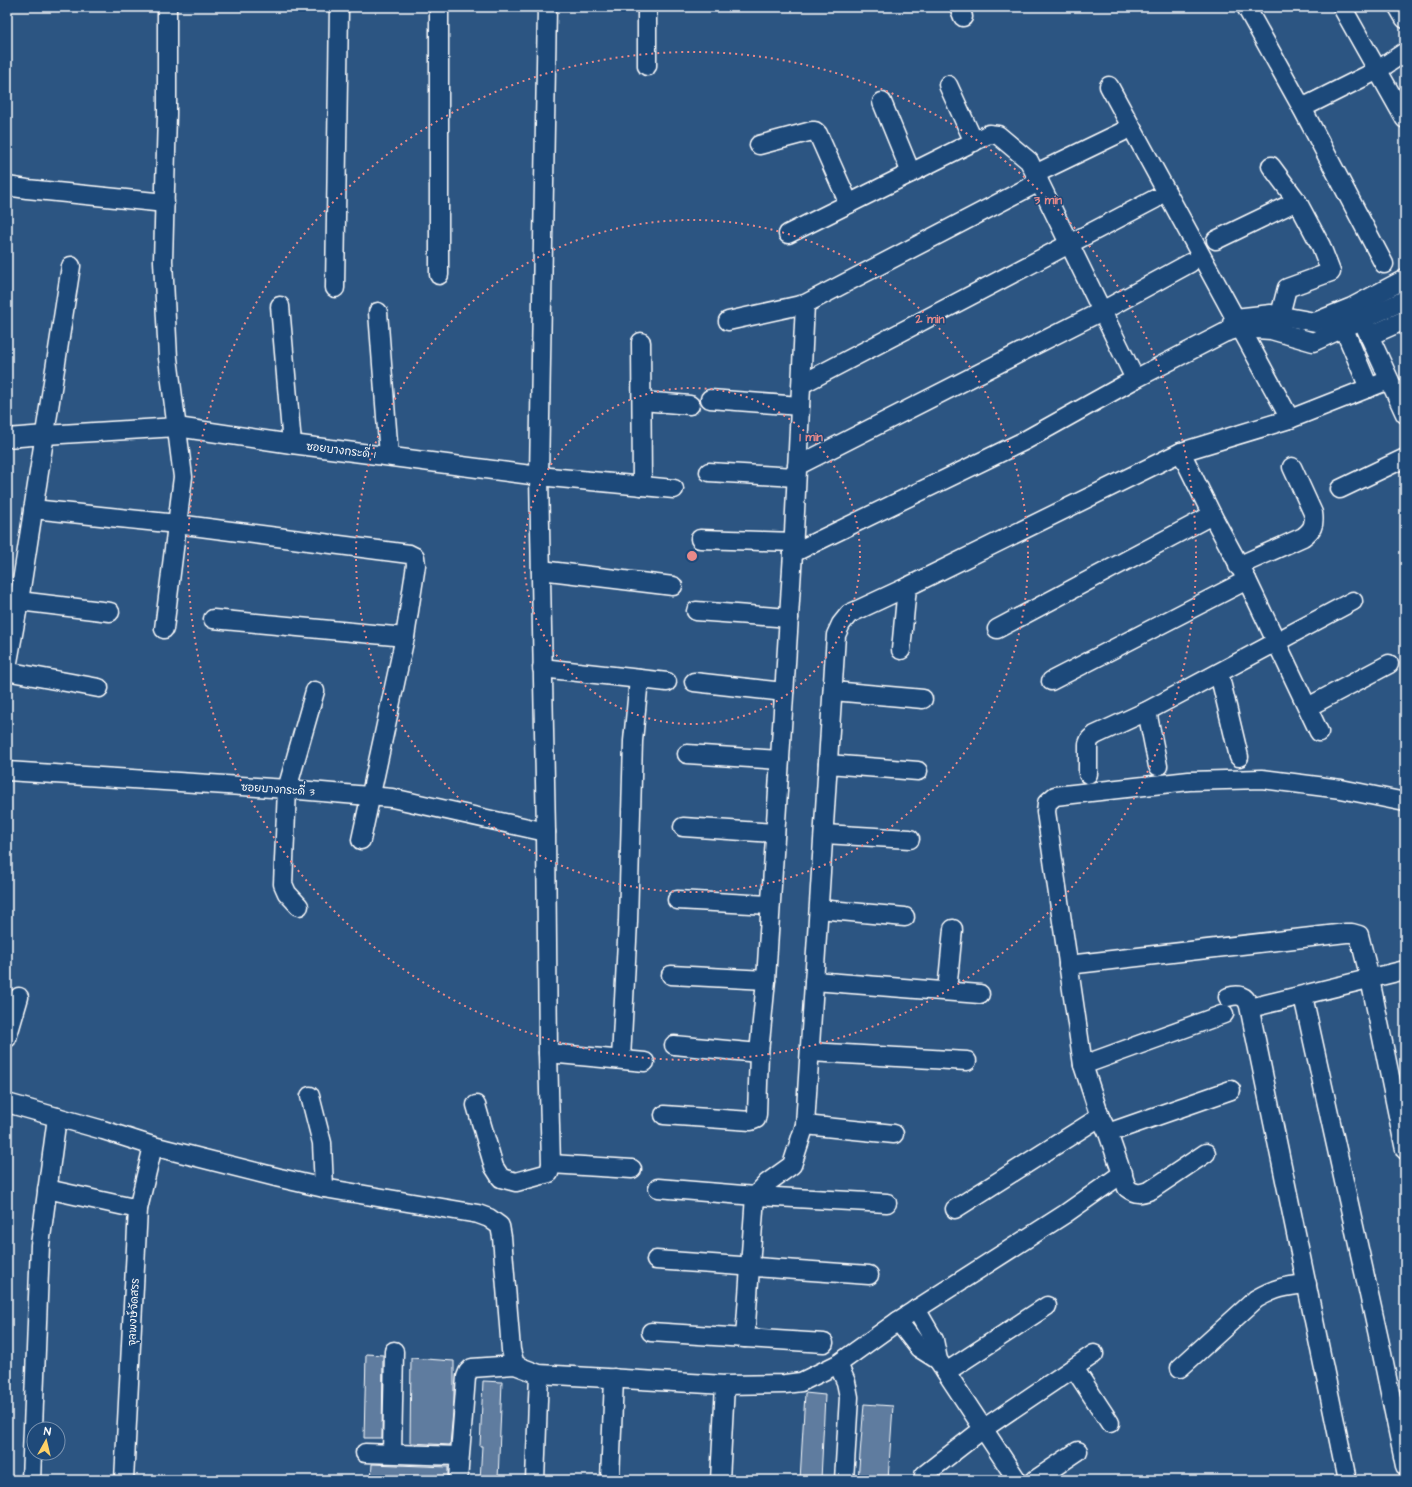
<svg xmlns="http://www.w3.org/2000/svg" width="1412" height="1487" font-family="'Architects Daughter','Playpen Sans Thai',sans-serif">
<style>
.building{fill:#5e7c9f;stroke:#fff}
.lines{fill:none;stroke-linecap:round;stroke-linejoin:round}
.minor-casing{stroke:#fff;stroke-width:21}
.minor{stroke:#1f4a7a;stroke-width:18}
.ring{fill:none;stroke:#e88989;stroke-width:2;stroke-dasharray:2 4}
.labels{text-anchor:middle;stroke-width:3;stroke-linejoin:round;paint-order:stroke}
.street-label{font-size:11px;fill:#fff;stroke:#1f4a7a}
.centre{fill:#e88989;stroke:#1f4a7a;stroke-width:2}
.ring-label{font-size:12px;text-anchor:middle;font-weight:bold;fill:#e88989;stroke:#1f4a7a;stroke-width:3;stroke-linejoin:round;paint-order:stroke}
</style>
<rect width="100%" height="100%" fill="#2c5582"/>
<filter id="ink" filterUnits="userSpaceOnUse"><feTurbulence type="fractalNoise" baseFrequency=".025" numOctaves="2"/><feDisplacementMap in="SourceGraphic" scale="8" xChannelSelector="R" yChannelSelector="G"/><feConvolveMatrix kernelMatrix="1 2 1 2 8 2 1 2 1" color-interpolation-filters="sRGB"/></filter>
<g filter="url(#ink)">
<g class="building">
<path d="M366,1354L383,1355L382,1438H364Z"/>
<path d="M411,1358L454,1361V1401L450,1445L410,1443Z"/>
<path d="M483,1381L502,1382L498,1480H480L482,1446H480Z"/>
<path d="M805,1393L825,1395L821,1480H800Z"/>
<path d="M864,1404L893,1406L888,1480H858Z"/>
<path d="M372,1464L448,1467V1480H371Z"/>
</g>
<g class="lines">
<g class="minor-casing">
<g id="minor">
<path d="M959,7L963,17"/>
<path d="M1246,7L1302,108L1384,264"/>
<path d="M1342,7L1405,119"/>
<path d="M1398,7L1405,19"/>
<path d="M647,66V7"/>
<path d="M948,85L974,142"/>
<path d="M1109,86L1290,419"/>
<path d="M882,102L911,173"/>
<path d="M1302,108L1378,70L1405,52"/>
<path d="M759,145L812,131H815L818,134L849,204"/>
<path d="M1271,166L1297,201L1321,246L1331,272L1287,288L1280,315L1278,331"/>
<path d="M1035,174L1122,132"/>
<path d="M7,186L27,189L165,203"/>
<path d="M788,234L989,134L998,135L1029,161L1135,379"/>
<path d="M1216,240L1297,201"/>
<path d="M71,266L19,601L8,662V668L11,672L99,688"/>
<path d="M439,275V7"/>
<path d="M335,288L339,7"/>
<path d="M280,306L292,444"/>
<path d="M1357,309L1405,414"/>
<path d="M378,312L389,456"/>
<path d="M1339,317L1369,388"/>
<path d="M728,321L805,304L1039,182"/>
<path d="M1232,323L1235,318L1271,314L1315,322L1352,307L1405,279"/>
<path d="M1369,336L1405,320"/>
<path d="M641,342L642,486"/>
<path d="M802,384L1155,199"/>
<path d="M710,399L800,406"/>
<path d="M642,401L690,405"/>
<path d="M7,438L45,435L177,427L292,444L539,476L674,489"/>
<path d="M1181,452L1212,515L1247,580L1319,732"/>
<path d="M797,466L1102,311L1190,263"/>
<path d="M709,472L796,477"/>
<path d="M1340,489L1405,458"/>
<path d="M33,509L177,524L409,554L415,557L416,565L405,637L361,840"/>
<path d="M700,539L794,542"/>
<path d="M793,553L1024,441L1135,379L1224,333L1240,328L1271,330L1313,342L1405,300"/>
<path d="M1238,566L1303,537C1312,530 1315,526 1313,513L1292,467"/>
<path d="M541,570L673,586"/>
<path d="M19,601L110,612"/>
<path d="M696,611L789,618"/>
<path d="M213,619L405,637"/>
<path d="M164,629L183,477L168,358L163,261L167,114V7"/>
<path d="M997,629L1212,515"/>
<path d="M901,650L907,587"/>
<path d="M542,668L667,682"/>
<path d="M1219,673L1239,757"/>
<path d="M1051,681L1247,580"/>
<path d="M694,682L784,692"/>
<path d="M833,691L923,699"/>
<path d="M1308,707L1389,664"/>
<path d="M1147,711L1158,766"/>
<path d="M687,754L780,760"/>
<path d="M828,764L918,771"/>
<path d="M7,771L287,789L392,798L546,832"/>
<path d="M1088,774V744L1090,739L1095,735L1147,711L1353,601"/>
<path d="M683,827L775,833"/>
<path d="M824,834L910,839"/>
<path d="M677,900L770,905"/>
<path d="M299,906L287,893L283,884L287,789L315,691"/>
<path d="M819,909L905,917"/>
<path d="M1068,965L1346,933H1352L1359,935L1370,979L1405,1150"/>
<path d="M671,975L766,980"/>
<path d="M814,981L980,994"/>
<path d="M947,991L953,929"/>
<path d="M1303,996L1380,1344L1405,1466"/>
<path d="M1228,997C1238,994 1246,995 1249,1006L1347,1480"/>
<path d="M1250,1008L1405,970"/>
<path d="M7,1038L19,997"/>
<path d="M674,1045L759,1053"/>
<path d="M810,1052L967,1061"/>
<path d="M548,1053L645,1062"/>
<path d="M621,1059L628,921L633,741L639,679"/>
<path d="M1083,1065L1224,1014"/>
<path d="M310,1096L322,1143L324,1188"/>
<path d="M7,1103L103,1130L153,1146L280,1178L324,1188L478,1214L489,1218L500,1226L502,1237L511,1350L515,1365"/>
<path d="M476,1105L494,1167L501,1178L516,1182L549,1173L551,1164L548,1053L546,832L539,476L547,7"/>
<path d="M664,1115L751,1121L756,1119L757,1114L759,1053L766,980L793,553L805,304"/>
<path d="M805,1125L894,1134"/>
<path d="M1108,1133L1231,1090"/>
<path d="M1206,1153L1151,1190C1141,1194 1136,1195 1127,1188L1108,1133L1100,1117L1083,1065L1046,812L1047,803L1055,796L1189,781L1262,779L1341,789L1405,802"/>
<path d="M551,1164L632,1169"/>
<path d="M658,1188L755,1196L887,1203"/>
<path d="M47,1189L138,1209"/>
<path d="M955,1209L1100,1117"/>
<path d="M656,1260L869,1275"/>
<path d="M916,1309L934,1340L938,1360L1017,1480"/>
<path d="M898,1321L919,1348L938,1360"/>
<path d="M651,1332L824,1343"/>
<path d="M745,1338L755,1196L767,1183L792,1165L805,1125L836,635L841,624L849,614L907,587L1181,452L1290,419L1389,380"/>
<path d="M838,1364L846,1382L849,1397L844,1480"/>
<path d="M1074,1368L1110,1423"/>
<path d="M1180,1368L1256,1299C1275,1288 1285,1286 1307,1284"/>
<path d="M946,1372L1047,1306"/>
<path d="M365,1453L459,1456"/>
<path d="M392,1453L394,1351"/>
<path d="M924,1475L983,1429L1094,1354"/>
<path d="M31,1480L40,1245L57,1117"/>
<path d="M124,1480L138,1209L153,1146"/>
<path d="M458,1480L466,1377L468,1372L472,1368L515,1365L539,1374L725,1385L785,1384L801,1382L838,1364L898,1321L1065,1214L1123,1173"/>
<path d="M535,1480L539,1374"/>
<path d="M610,1480L614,1378"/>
<path d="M720,1480L725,1385"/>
<path d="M1035,1480L1078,1451"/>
</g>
</g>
<use href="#minor" class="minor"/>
</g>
</g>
<g class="ring">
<circle cx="692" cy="556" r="168"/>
<circle cx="692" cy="556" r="336"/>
<circle cx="692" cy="556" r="504"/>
</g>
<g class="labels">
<g class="street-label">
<text transform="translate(341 450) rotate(7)" y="4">ซอยบางกระดี่ 1</text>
<text transform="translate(278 789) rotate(4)" y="4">ซอยบางกระดี่ 3</text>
<text transform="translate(133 1312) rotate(-87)" y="4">จุลพงษ์จัดสรร</text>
</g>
</g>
<circle cx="692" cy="556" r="6" class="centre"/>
<g class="ring-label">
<text x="1048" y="204">3 min</text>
<text x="930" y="323">2 min</text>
<text x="811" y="441">1 min</text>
</g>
<rect width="1412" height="1487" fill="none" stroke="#1f4a7a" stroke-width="24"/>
<rect x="12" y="12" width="1388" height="1463" fill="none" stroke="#fff" stroke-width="1.5" filter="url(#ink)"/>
<g transform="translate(46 1441) rotate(8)"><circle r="19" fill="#1f4a7a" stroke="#7992af"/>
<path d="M0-3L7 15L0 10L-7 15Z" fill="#ffd166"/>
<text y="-6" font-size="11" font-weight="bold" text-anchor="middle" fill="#ffffff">N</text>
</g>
</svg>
